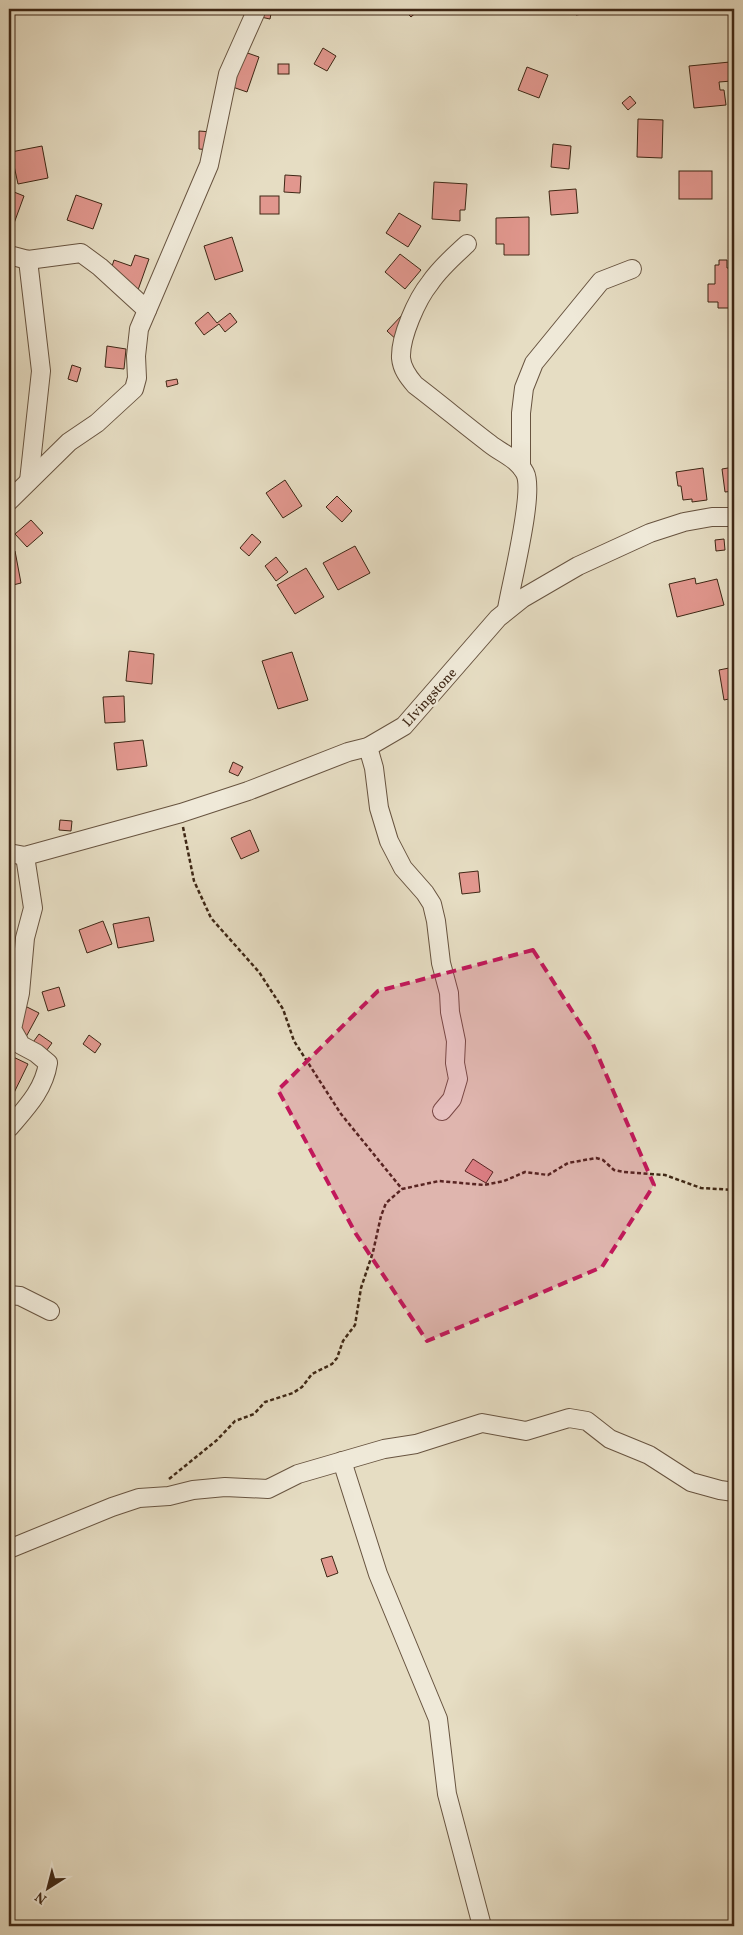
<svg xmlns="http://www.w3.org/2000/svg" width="743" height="1935" font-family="Vollkorn,serif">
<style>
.building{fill:#e1978e;stroke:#3e2715}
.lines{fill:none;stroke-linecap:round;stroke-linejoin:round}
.street-casing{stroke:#685440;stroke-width:20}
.path{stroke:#3e2715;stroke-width:2.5;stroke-dasharray:4 2.5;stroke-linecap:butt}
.street{stroke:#efe9d8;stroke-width:18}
.marked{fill:#c2185b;fill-opacity:0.2;stroke:#c2185b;stroke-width:4;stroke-dasharray:10 6;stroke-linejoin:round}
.labels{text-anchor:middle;stroke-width:5;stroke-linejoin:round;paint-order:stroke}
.street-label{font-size:14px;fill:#3e2715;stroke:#efe9d8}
</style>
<rect width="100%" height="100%" fill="#e6ddc3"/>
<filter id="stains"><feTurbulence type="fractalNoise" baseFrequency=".004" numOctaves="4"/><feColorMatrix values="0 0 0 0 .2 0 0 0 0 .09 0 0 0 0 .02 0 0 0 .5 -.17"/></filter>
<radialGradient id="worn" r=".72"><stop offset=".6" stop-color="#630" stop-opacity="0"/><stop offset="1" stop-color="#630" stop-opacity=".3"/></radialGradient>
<g class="building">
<path d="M258,9H272L270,19L256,16Z"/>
<path d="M403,9H420L411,17Z"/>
<path d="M574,9H601V11L576,15Z"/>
<path d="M323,48L336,56L327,71L314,64Z"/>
<path d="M236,49L259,57L247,92L224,84Z"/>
<path d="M730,62L732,81L719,82L720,90H724L726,105L694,108L689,66Z"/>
<rect x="278" y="64" width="11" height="10"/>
<path d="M527,67L548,75L539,98L518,90Z"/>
<path d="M630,96L636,103L628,110L622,103Z"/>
<path d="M638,119L663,120L662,158L637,157Z"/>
<path d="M199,131L212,132L211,150L199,149Z"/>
<path d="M553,144L571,146L569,169L551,167Z"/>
<path d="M42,146L48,178L18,184L11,152Z"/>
<rect x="679" y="171" width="33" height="28"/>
<path d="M285,175L301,176L300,193L284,192Z"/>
<path d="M434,182L467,184L465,210H460V221L432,219Z"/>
<path d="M576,189L578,213L551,215L549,191Z"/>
<path d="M9,190L24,196L13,226L9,224Z"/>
<path d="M76,195L102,204L93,229L67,220Z"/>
<rect x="260" y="196" width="19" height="18"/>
<path d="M399,213L421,226L408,247L386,233Z"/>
<path d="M529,217V255H504V244H496V218Z"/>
<path d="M232,237L243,271L215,280L204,246Z"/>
<path d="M400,254L421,270L405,289L385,272Z"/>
<path d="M135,255L149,259L138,290L108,279L114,260L131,266Z"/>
<path d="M719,260H727V268H734V308H718V302H708V284H715V265H719Z"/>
<path d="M208,312L217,323L230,313L237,322L225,332L219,324L204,335L195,323Z"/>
<path d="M403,314L399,342L387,331Z"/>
<path d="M107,346L126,349L124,369L105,367Z"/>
<path d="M72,365L81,368L77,382L68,379Z"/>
<path d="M177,379L178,384L167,387L166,381Z"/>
<path d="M734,467V491L725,492L722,469Z"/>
<path d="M703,468L707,500L692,502V499L683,500L681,486H678L676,472Z"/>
<path d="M285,480L302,506L283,518L266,493Z"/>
<path d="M337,496L352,511L342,522L326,507Z"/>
<path d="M31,520L43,533L27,547L15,534Z"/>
<path d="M252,534L261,542L249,556L240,548Z"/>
<path d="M724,539L725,550L716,551L715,540Z"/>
<path d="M355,546L370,573L338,590L323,563Z"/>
<path d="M15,551L21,583L9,586V552Z"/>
<path d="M276,557L288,572L276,581L265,566Z"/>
<path d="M306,568L324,597L295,614L277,585Z"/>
<path d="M695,578L696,584L717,579L724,605L677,617L669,584Z"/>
<path d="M129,651L154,654L152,684L126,681Z"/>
<path d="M292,652L308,700L278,709L262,661Z"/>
<path d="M734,667V698L724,700L719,670Z"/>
<path d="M124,696L125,722L105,723L103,697Z"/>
<path d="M143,740L147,766L117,770L114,743Z"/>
<path d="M233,762L243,767L238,776L229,772Z"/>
<path d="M60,820L72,821L71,831L59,830Z"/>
<path d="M250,830L259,851L241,859L231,838Z"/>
<path d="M478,871L480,892L462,894L459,873Z"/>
<path d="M149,917L154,941L118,948L113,924Z"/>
<path d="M103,921L112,944L87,953L79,930Z"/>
<path d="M59,987L65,1006L48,1011L42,992Z"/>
<path d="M21,1004L39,1013L26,1037L9,1029Z"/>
<path d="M39,1034L52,1043L44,1054L31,1045Z"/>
<path d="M89,1035L101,1044L95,1053L83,1044Z"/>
<path d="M9,1055L28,1064L10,1101L9,1100Z"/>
<path d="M473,1159L493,1172L486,1183L465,1171Z"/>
<path d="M332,1556L338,1573L327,1577L321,1559Z"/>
</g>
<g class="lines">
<g class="street-casing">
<g id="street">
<path d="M467,244C454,256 440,268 430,283C417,299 400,337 401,358C402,369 408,377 415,385C440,404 465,425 490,444C501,453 518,459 525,473C535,492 511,584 507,609"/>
<path d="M9,255L28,260L81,253L100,267L147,310"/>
<path d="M28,260L41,371L29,481"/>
<path d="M521,467V413L524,388L534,363L601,281L632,269"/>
<path d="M9,501L69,442L97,423L134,389L137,378L136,356L139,329L209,165L228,74L257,9"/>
<path d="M368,747L374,768L379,808L389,841L403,868L425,893L432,904L436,921L441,963L449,993L450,1012L456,1041L455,1063L458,1079L452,1099L442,1111"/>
<path d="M9,853L25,856L181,813L248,791L348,752L368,747L404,726L498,618L523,598L578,566L650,533L684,522L712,517H734"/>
<path d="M9,1128C26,1108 44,1090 48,1063L36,1053L21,1045L12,1029L20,993L25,938L33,908L25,856"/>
<path d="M9,1295L20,1296L50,1311"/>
<path d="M342,1461L378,1574L438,1719L447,1794L482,1926"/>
<path d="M9,1549L112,1507L139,1498L169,1496L193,1490L225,1487L268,1489L298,1474L384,1449L416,1444L482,1423L526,1431L569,1418L587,1421L610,1439L649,1455L691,1482L720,1490L734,1492"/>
</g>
</g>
<g class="path">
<path d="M183,827L194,881L211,918L259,972L283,1009L294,1041L341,1114L402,1189"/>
<path d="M169,1479L217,1440L235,1421L254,1414L265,1402L293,1393L302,1387L312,1374L332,1364L337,1358L343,1341L355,1325L361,1288L373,1252L381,1216L386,1203L402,1189L439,1181L484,1185L504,1181L525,1172L548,1175L568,1163L596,1158L603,1160L614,1170L624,1172L665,1175L701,1188L734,1190"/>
</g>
<use href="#street" class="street"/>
</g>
<path class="marked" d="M533,950L592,1042L654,1185L602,1267L427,1341L356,1234L278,1090L378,991Z"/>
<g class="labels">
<g class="street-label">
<text transform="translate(429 697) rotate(-48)" y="5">LIvingstone</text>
</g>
</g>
<rect width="743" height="1935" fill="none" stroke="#e6ddc3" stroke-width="30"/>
<rect x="10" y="10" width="723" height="1915" fill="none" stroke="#3e2715" stroke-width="2.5"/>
<rect x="15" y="15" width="713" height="1905" fill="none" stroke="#3e2715"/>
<g transform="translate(48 1888) rotate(216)" stroke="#efe9d8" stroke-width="4" paint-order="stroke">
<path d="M0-4L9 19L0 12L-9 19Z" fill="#3e2715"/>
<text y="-8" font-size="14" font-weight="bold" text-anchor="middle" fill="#3e2715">N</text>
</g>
<rect width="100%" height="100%" filter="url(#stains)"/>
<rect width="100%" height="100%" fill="url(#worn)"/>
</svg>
